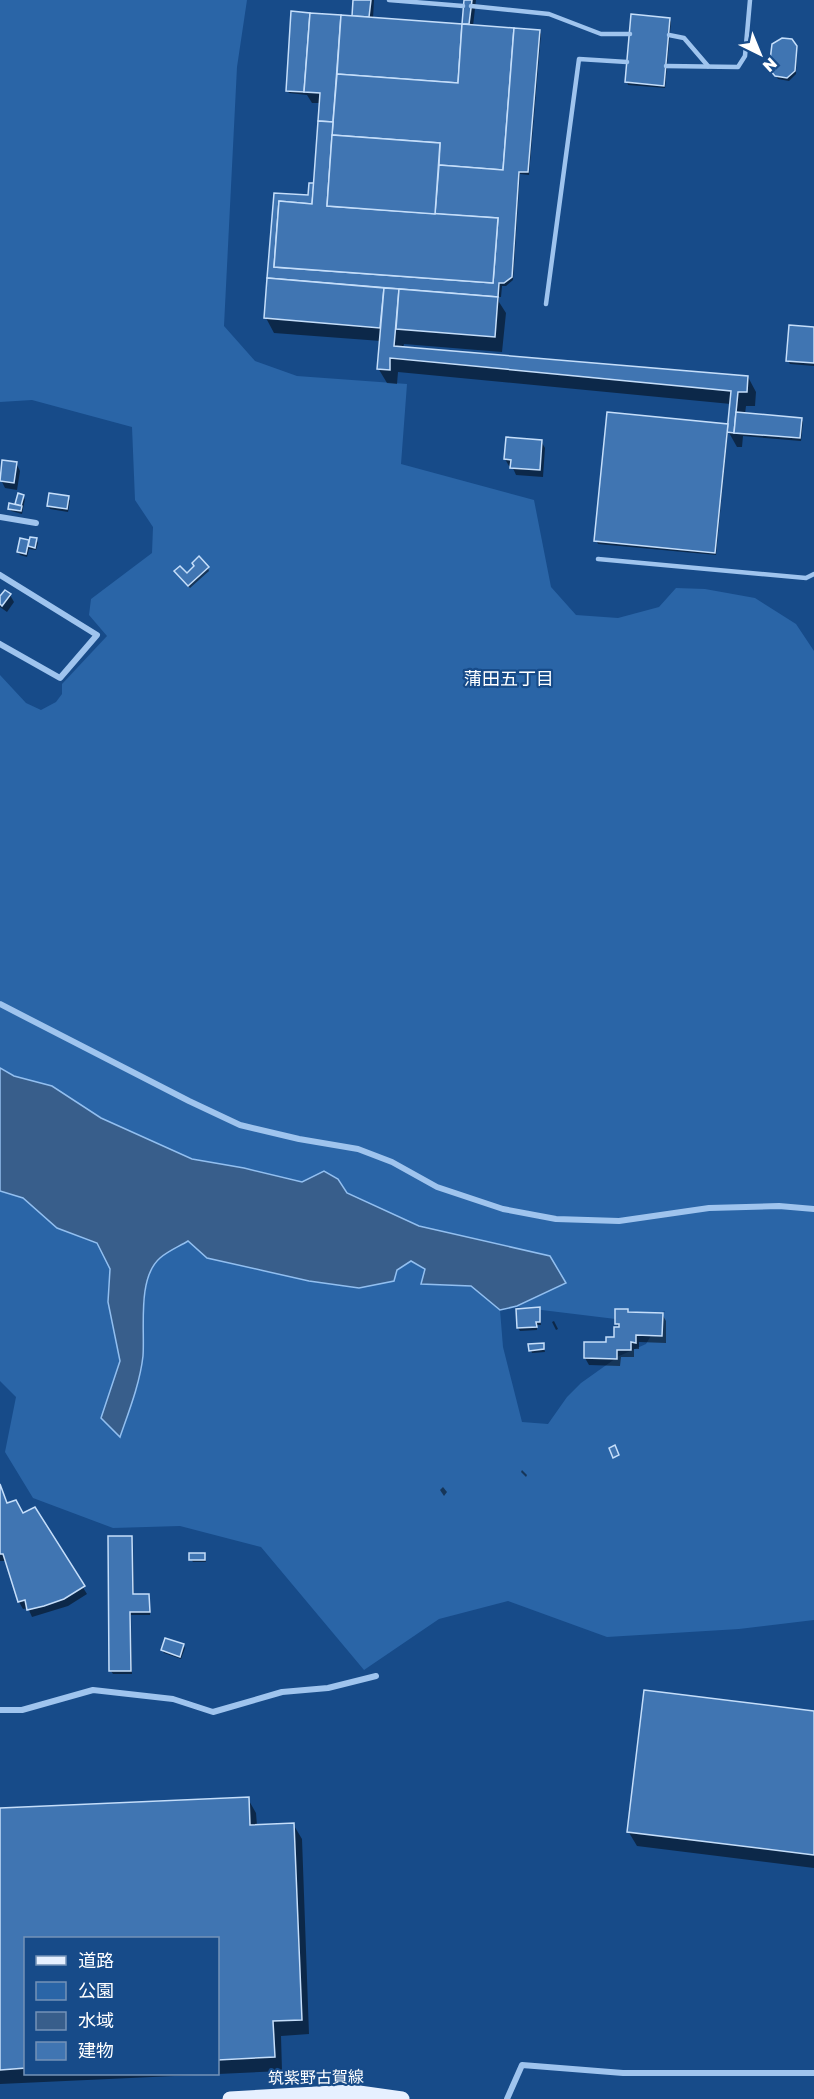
<svg xmlns="http://www.w3.org/2000/svg" width="814" height="2099" font-family="'Golos Text','Noto Sans JP',sans-serif">
<style>
.green{fill:#2a65a7}
.water{fill:#385e8b;stroke:#92bff0;stroke-width:1.5}
.shadow{fill:#0007;fill-rule:evenodd}
.building{fill:#4075b2;stroke:#c5defa;stroke-width:1.5}
.lines{fill:none;stroke-linecap:round;stroke-linejoin:round}
.service{stroke:#9fc4ee;stroke-width:4.5}
.minor{stroke:#9fc4ee;stroke-width:6}
.primary{stroke:#e6f0ff;stroke-width:15}
.labels{text-anchor:middle;stroke-width:4.5;stroke-linejoin:round;paint-order:stroke}
.street-label{font-size:16px;fill:#fff;stroke:#174b89}
.neighbourhood-label{font-size:18px;fill:#fff;stroke:#174b89}
</style>
<rect width="100%" height="100%" fill="#174b89"/>
<path class="green" d="M0,0H247L237,67L224,326L255,361L297,376L407,384L401,464L534,500L551,587L576,615L618,618L659,607L676,588L705,589L755,598L796,624L814,651V1620L739,1629L607,1637L508,1601L439,1619L364,1670L261,1547L180,1526L113,1528L33,1498L5,1452L16,1397L0,1381V1191L23,1198L57,1228L97,1243L110,1268L108,1302L120,1361L101,1418L120,1436C129,1411 140,1383 143,1356C145,1328 138,1277 161,1257C168,1251 180,1246 189,1241L235,1264L309,1281L359,1288L393,1281L397,1270L411,1261L425,1269L421,1284L471,1286L500,1310L503,1347L522,1422L548,1424L567,1397L581,1383L619,1356L646,1344L665,1311L632,1321L517,1307L566,1283L550,1256L419,1226L347,1193L338,1179L302,1182L244,1168L192,1159L101,1118L52,1086L14,1076L0,1068V675L26,703L41,710L56,702L62,694V684L107,636L89,615L91,599L152,553L153,527L135,500L132,427L32,400L0,402Z"/>
<path class="water" d="M0,1068L14,1076L52,1086L101,1118L192,1159L244,1168L302,1182L324,1171L338,1179L347,1193L419,1226L550,1256L566,1283L517,1306L500,1310L471,1286L421,1284L425,1269L411,1261L397,1270L394,1281L359,1288L309,1281L207,1258L188,1241C180,1246 168,1251 160,1258C137,1278 145,1329 143,1356C140,1383 129,1411 120,1437L101,1418L120,1361L108,1302L110,1269L97,1243L57,1228L23,1198L0,1191Z"/>
<g class="shadow">
<path d="M355,0H374L373,19L463,25L466,0H476L473,26L539,31L541,34L529,175L520,174L513,280L506,286H502L501,297H499V302L506,313L502,352L404,344L403,348L748,377L756,392L755,406H746L745,414L801,419L803,422L801,441L743,436L742,447H737L728,431L716,555L598,544L596,540L729,425L731,404L398,372L397,384L387,383L378,368L381,341L274,333L266,318L276,194L309,197L315,185L321,103H312L307,95L289,93L287,90L293,13L353,17Z"/>
<path d="M669,19L671,22L665,88L628,85L627,82Z"/>
<path d="M791,40L797,51L796,74L789,81L778,79L773,72Z"/>
<path d="M814,328V366L790,364L788,361Z"/>
<path d="M541,441L545,448L543,477L516,475L512,466H509L505,459Z"/>
<path d="M16,463L20,471L17,490L5,488L1,480Z"/>
<path d="M19,495L25,499L22,514L11,511L9,508L17,506Z"/>
<path d="M68,498L70,501L68,512L50,509L48,506Z"/>
<path d="M21,539L30,542L36,540L38,543L36,550L29,549L27,557L20,555L18,552Z"/>
<path d="M208,568L209,571L190,588L178,575H187Z"/>
<path d="M10,595L14,602L7,612L0,607V597Z"/>
<path d="M539,1309L541,1325H537V1330L520,1331L518,1328Z"/>
<path d="M628,1310L629,1314H662L666,1321V1343L639,1342V1349H634V1357H621L620,1366L589,1365L585,1358L615,1339L620,1329L616,1323Z"/>
<path d="M554,1321L558,1329L556,1330L552,1322Z"/>
<path d="M543,1344L545,1352L532,1353L531,1350Z"/>
<path d="M522,1470L527,1475L526,1477L521,1472Z"/>
<path d="M0,1484L8,1504L23,1515L34,1509L87,1594L68,1606L32,1617L28,1608L23,1609L19,1602L6,1561H0Z"/>
<path d="M443,1487L447,1492L444,1496L440,1490Z"/>
<path d="M110,1538H131L133,1541L134,1595H148L150,1598V1615H131L132,1674H113L111,1671Z"/>
<path d="M204,1555L206,1562H193L191,1559Z"/>
<path d="M183,1645L185,1648L181,1659L164,1653L162,1650Z"/>
<path d="M814,1712V1868L637,1846L628,1831Z"/>
<path d="M248,1799L256,1813L257,1826L293,1824L302,1839L309,2034L281,2036L282,2071L0,2084V1810ZM26,1938H218V2074H26Z"/>
</g>
<g class="building">
<path d="M353,0H371L369,17L352,16Z"/>
<path d="M464,0H472L469,24H462Z"/>
<path d="M291,11L310,13L304,92L286,91Z"/>
<path d="M310,13L341,15L333,122L318,121L320,93L304,92Z"/>
<path d="M631,14L670,18L664,86L625,82Z"/>
<path d="M341,15L462,24L458,83L337,74Z"/>
<path d="M462,24L514,28L503,170L439,165L440,143L332,135L337,74L458,83Z"/>
<path d="M514,28L540,30L528,172H519L512,277L504,283H499L498,297L267,278L274,193L308,195L309,183H314L312,204L279,201L274,267L493,283L498,218L435,214L439,165L503,170Z"/>
<path d="M782,38L792,39L797,46L795,71L787,78L775,76L769,69L772,44Z"/>
<path d="M318,121L333,122L327,206L498,218L493,283L274,267L279,201L312,204Z"/>
<path d="M332,135L440,143L435,214L327,206Z"/>
<path d="M267,278L384,288L380,328L264,318Z"/>
<path d="M384,288L399,289L394,346L748,376L747,392H738L734,433L727,432L731,391L390,358V370L377,369Z"/>
<path d="M399,289L498,297L495,337L396,329Z"/>
<path d="M789,325L814,327V363L786,361Z"/>
<path d="M607,412L728,424L715,553L594,541Z"/>
<path d="M736,412L802,418L800,438L734,433Z"/>
<path d="M506,437L542,440L540,470L510,468L511,460L504,459Z"/>
<path d="M2,460L17,462L14,483L0,481Z"/>
<path d="M18,493L24,495L21,506L15,504Z"/>
<path d="M49,493L69,496L67,509L47,506Z"/>
<path d="M9,503L22,506L21,511L8,509Z"/>
<path d="M30,537L37,538L35,548L28,546Z"/>
<path d="M20,538L29,540L26,554L17,552Z"/>
<path d="M199,556L209,567L188,586L174,571L180,566L187,573L194,566L192,563Z"/>
<path d="M5,590L11,594L2,606L0,604V596Z"/>
<path d="M540,1307V1322H536L537,1327L517,1328L516,1309Z"/>
<path d="M615,1309H628V1312L663,1313L662,1336L636,1335V1343L631,1342V1350H617V1359L584,1358V1342H606V1337H614V1327H619V1324H615Z"/>
<path d="M544,1343V1349L529,1351L528,1344Z"/>
<path d="M615,1445L619,1455L613,1458L609,1448Z"/>
<path d="M0,1484L7,1503L16,1500L23,1513L35,1507L85,1586L64,1599L44,1606L27,1610L25,1600L18,1602L3,1554H0Z"/>
<path d="M108,1536H132L133,1594H149L150,1612H130L131,1671H109Z"/>
<rect x="189" y="1553" width="16" height="7"/>
<path d="M165,1638L184,1644L180,1657L161,1650Z"/>
<path d="M644,1690L814,1711V1855L627,1832Z"/>
<path d="M249,1797L250,1825L294,1823L302,2020L273,2021L275,2057L218,2060V1938H26V2068L0,2070V1808Z"/>
</g>
<g class="lines">
<g class="service">
<path d="M389,0L463,6"/>
<path d="M471,6L549,14L601,34H630"/>
<path d="M669,35L684,38L708,66"/>
<path d="M666,66L738,67L745,56L750,0"/>
<path d="M546,304L579,59L627,62"/>
<path d="M598,559L806,578L814,574"/>
</g>
<g class="minor">
<path d="M0,517L36,523"/>
<path d="M0,575L97,635L60,678L0,644"/>
<path d="M0,1004L189,1101L240,1125L299,1139L358,1149L392,1162L437,1187L503,1209L556,1219L619,1221L709,1208L779,1206L814,1209"/>
<path d="M0,1710H22L93,1690L173,1699L213,1712L282,1692L328,1688L376,1676"/>
<path d="M507,2099L522,2065L623,2073H814"/>
</g>
<path class="primary" d="M230,2099L352,2092L402,2099"/>
</g>
<g class="labels">
<g class="street-label">
<text transform="translate(316 2077) rotate(-1)" y="6">筑紫野古賀線</text>
</g>
<g class="neighbourhood-label">
<text x="509" y="685">蒲田五丁目</text>
</g>
</g>
<rect x="24" y="1937" width="195" height="138" fill="#174b89" stroke="#7493b8" stroke-width="1.5"/>
<rect x="36" y="1956" width="30" height="9" fill="#e6f0ff" stroke="#7493b8" stroke-width="1.5"/>
<text x="78" y="1967" font-size="18" fill="#ffffff">道路</text>
<rect x="36" y="1982" width="30" height="18" fill="#2a65a7" stroke="#7493b8" stroke-width="1.5"/>
<text x="78" y="1997" font-size="18" fill="#ffffff">公園</text>
<rect x="36" y="2012" width="30" height="18" fill="#385e8b" stroke="#7493b8" stroke-width="1.5"/>
<text x="78" y="2027" font-size="18" fill="#ffffff">水域</text>
<rect x="36" y="2042" width="30" height="18" fill="#4075b2" stroke="#7493b8" stroke-width="1.5"/>
<text x="78" y="2057" font-size="18" fill="#ffffff">建物</text>
<g transform="translate(760 54) rotate(137)" stroke="#174b89" stroke-width="4.5" paint-order="stroke">
<path d="M0-4.5L10 22L0 15L-10 22Z" fill="#ffffff"/>
<text y="-9" font-size="16" font-weight="bold" text-anchor="middle" fill="#ffffff">N</text>
</g>
</svg>
